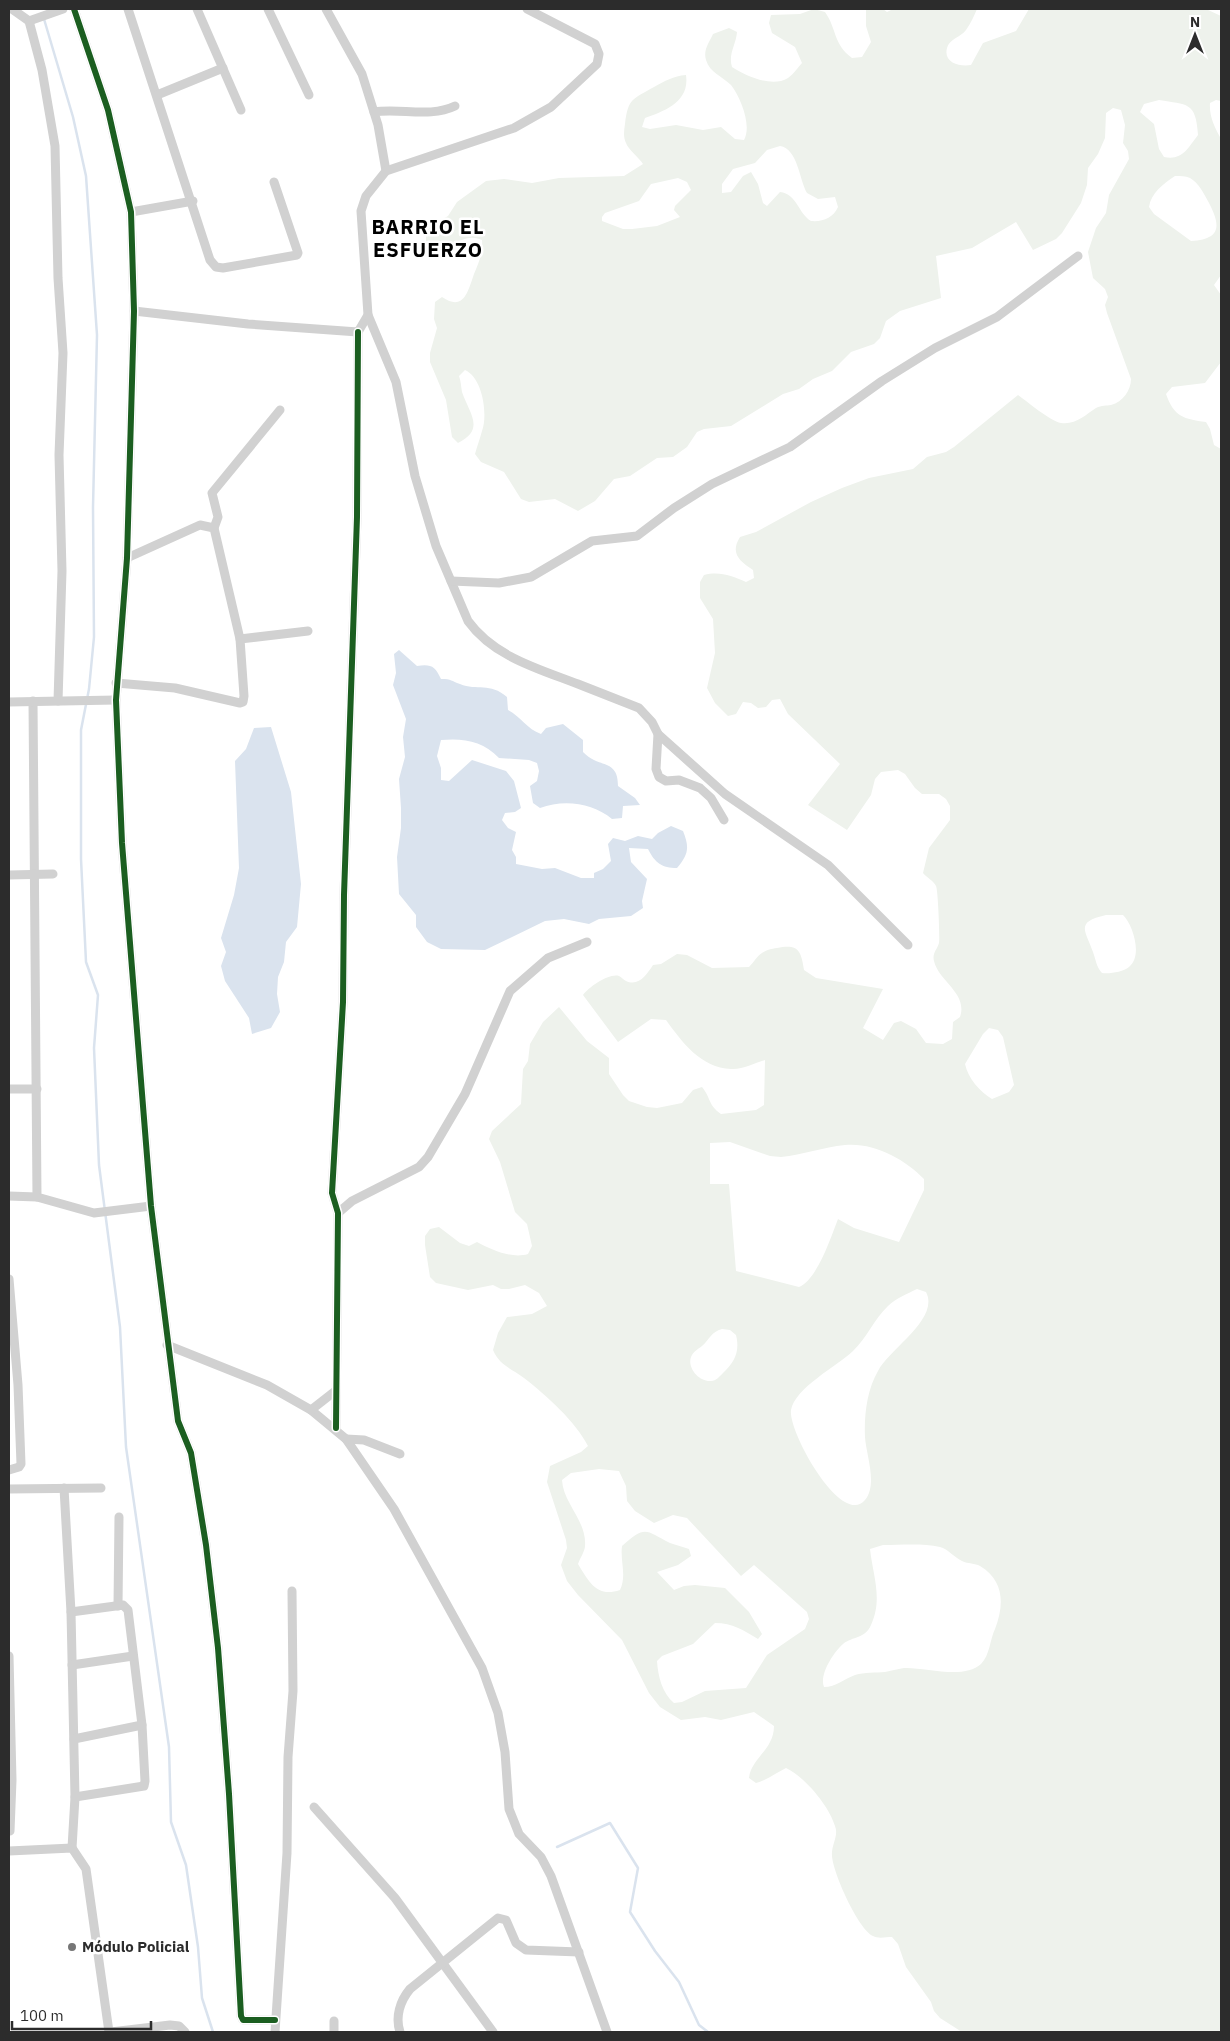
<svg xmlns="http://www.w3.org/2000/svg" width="1230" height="2041" font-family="'IBM Plex Sans',sans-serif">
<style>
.green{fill:#eef2ec;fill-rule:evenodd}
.water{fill:#dae3ee}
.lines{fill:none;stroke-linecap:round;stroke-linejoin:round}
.stream{stroke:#dae3ee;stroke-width:2.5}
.minor{stroke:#d1d1d1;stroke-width:9}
.cycleway-casing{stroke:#fff;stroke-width:9}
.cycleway{stroke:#1b5e20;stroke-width:6}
.poi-dot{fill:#767676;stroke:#fff;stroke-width:2}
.labels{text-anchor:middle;stroke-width:5;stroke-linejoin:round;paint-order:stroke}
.poi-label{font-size:15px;font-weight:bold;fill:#2c2c2c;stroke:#fff;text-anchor:start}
.district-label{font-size:20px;font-weight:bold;letter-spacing:1px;fill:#000;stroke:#fff}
</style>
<rect width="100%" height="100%" fill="#fff"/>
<path class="green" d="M814,9L825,12C837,29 833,44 852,58L862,57L871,42L866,26V9H883L887,12L893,9H977C974,16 971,23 966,30C961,37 949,39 947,48C943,63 960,67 971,65L983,43L1016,31L1029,9H1206L1221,16V101L1216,100L1210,103C1209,117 1215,128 1221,139V275L1214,285L1221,295V362L1205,383L1172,387L1166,394C1174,417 1184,419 1206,422L1210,429L1214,445L1221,449V2032H962L940,2018L934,2011L931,2002L906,1967L898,1944L892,1937C886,1937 878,1939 873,1936C858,1929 833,1873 832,1856C831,1845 839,1836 835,1826C829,1806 805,1777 786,1768C776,1773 767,1780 756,1783L749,1778C751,1758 774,1750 774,1726L754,1712L721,1720L705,1717L681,1720L660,1707L649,1693L622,1640L578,1595L567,1581L561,1565L567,1548L566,1540L547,1482L550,1466L581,1452L588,1446C576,1422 546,1395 524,1378C511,1368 500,1366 493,1350L498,1333L507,1317L532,1314L547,1306L539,1293L525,1285L509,1289H501L493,1285L468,1290L436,1283L430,1277L425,1245V1236L430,1229L439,1227L460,1243L469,1246L477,1242C492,1250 512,1259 528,1254L532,1246L527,1224L515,1212L500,1162L489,1139L492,1131L521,1104L523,1069L528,1061L530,1044L543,1022L559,1007L587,1041L609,1058V1074L623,1095L629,1101L647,1107L657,1108L682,1103L693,1090L702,1087C711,1098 708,1105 721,1114L756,1110L764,1105L765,1060C755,1063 742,1070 731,1069C701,1068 682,1042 666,1020L651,1019L618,1042L583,995C589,987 609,973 619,976C621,977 624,980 626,981C639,987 647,974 653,965L661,964L677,954L687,955L712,968L749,967C754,962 757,956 762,953C768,949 771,949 777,948C798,944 801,950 804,970L816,978L883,989L863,1028L883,1040L894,1023L901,1021L916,1029L926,1043L943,1044L952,1039L953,1022L960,1017C968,993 939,982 934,961C932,953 937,950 939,943C940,940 938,889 936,886C934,881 926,877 923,873L929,848L950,820V806L946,799L939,794H922L915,788L905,774L898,770L881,772L875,779L871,795L847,830L808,805L840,764L788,714L780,699L772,700L766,707L758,708L751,703L743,702L736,714L728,716L715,703L707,688L715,653L713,619L700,598V582L704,575C720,571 732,576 746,582L754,578L753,570C739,561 730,553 740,537L756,532L811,502L842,488L869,478L913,469L927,457L946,452L954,447L1018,395C1028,402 1050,421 1061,423C1076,425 1085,415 1096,408C1102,405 1106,406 1111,405C1123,402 1131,390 1131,379L1107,313L1105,305L1108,297L1105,289L1093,278L1088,252L1096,228L1106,213L1109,195L1129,159L1128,151L1123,143L1125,125L1121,110L1113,108L1106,113L1105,138L1098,154L1088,168L1087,185L1081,203L1062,233L1056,239L1033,250L1016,222L972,248L936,256L941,298L900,311L886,321L880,338L874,344L851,352L832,371L813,379L799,389L783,394L731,426L704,429L697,432L687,447L673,457L657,458L630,476L614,479L595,501L578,511L555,499L529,502L521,499L504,472L481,462L475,454C477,446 480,439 482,431C488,415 483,378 465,370L459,376C461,381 461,387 462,392C469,413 486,429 458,443L452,437L446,400L430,362V353L437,328L434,319L435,302L442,297C464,312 468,291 474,274C479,262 483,253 482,240C463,232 452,247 438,258L429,257L426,250V232L432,225L448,216L457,202L486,181L504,179L532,183L559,178L624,176L643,164C639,158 628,149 626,143C623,137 624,130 625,124C628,98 633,99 654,87C665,81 673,76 686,75C690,102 664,111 645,118L642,127L650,129L676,125L703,130L721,127L735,139L744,140C752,126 741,98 731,85C722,76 710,73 706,60C703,50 709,43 713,34L729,28L737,32C736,45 728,54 732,67C746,76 772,88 788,78C794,74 798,67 802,63L795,47L772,33L769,23L771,15L800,14ZM1159,100C1187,105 1196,101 1198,135C1188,148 1182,161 1164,157L1159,149L1154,124L1140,112L1144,104ZM780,146C798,149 799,179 807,193L818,199L835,197L838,207C833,218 823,222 811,221C798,213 797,194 780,192L767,206L763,203L758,184L751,172L743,176L731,192L722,193V184L733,169L755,163L767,150ZM1175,176C1181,176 1185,176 1190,178C1199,183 1204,194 1209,203C1221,226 1221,239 1191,241L1154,214L1149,207C1151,193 1163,184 1175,176ZM678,178L687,182L691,190L675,206L674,210L680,217L657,226L632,229H623L602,221V217L605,213L639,201L651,184ZM1106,915H1123C1133,925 1143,956 1129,967C1123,972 1110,974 1102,973C1096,966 1096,960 1093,952C1085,930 1075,922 1106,915ZM989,1028L998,1030L1003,1037L1014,1085L1009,1092L992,1099C980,1092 968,1078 965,1064L983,1034ZM730,1142L770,1156L781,1157C803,1155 823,1147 845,1145C873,1142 905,1159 924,1179V1190L899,1242L854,1228L838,1219C831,1237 817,1280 799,1287L736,1271L729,1184H710V1143ZM917,1289L926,1292C940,1319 889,1349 878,1371C867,1390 864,1415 865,1437C866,1455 878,1484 865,1500C842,1528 788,1432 791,1410C795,1388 837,1366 853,1351C867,1338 874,1319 888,1306C896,1298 907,1294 917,1289ZM722,1329L730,1330L736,1335C740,1351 735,1362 723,1373C720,1376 716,1381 711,1381C699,1382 687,1368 691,1357C693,1352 698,1349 702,1346C710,1339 711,1332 722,1329ZM599,1469L619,1471L626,1486L627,1501L635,1511L654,1523L673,1515L687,1518L741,1576L754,1565L807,1612L809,1619L805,1629L767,1655L746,1688L705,1691L682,1702L674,1703C662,1693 658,1676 657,1661L662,1656L693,1644L715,1623C733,1623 743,1630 758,1639L762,1634L749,1612L725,1588L695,1585L684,1586L674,1590L657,1572L678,1565L691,1556L689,1549C683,1547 676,1545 670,1543C646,1531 646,1524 622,1546C620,1562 627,1575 620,1590C597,1598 589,1582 578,1564C580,1558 585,1551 585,1546C587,1521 563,1503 562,1480L571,1473ZM883,1545C901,1545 923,1543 940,1547C948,1549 955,1558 962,1561C968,1564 975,1563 980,1566C1005,1581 1004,1606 995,1629C990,1639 990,1655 981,1664C964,1680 925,1667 904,1668C897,1669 891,1671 885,1672C875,1673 865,1672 855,1675C844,1679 836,1687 824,1687C819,1675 833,1653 843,1644C853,1636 865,1639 871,1625C883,1599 873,1576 870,1549Z"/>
<g class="water">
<path d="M399,650L417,666C431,664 435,666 441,679C452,679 451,681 460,684C477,691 490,682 507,697L508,710C521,717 527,729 541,734L546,728L563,724L583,740V752C599,769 618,758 618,786L635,798L640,805L623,806L622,818L612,819C593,803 564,799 540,808L533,803L530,786L537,781L539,771L537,763L529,760L499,758C483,741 464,738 441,740L437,756L441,768V780L449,781L472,760L506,771L514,781L521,808L515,812L505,813L502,820L508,828L516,832L512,850L516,857V864L542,869L555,868L581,878H594V873L603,869L611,861L608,844L613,838L625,841L638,836L652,839L658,833L671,826L683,831C690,848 688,855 677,868C662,868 655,863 648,849L629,848L631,862L647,879L642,901L643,908L631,916L599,919L589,924L564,919L545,921L485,950L441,949L427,942L416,927V915L399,894L397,857L401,828V808L399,779L405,757L403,737L406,719L393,685L396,673L394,654Z"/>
<path d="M271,727L291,792L301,884L297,927L286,942L284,962L278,977L277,994L280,1012L271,1028L252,1034L249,1018L225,981L221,966L226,952L221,938L234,895L239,868L235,761L246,749L254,728Z"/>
</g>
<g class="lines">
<g class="stream">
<path d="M44,19L73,117L86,176L97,335L93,507L94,637L89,689L81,730V859L86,962L98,995L94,1048L99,1165L120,1327L126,1447L169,1747L171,1822L186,1865L198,1947L202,1998L213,2032"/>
<path d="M557,1847L610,1823L638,1868L630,1912L655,1951L679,1982L699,2025L708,2032"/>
</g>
<g class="minor">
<path d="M12,9L29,21L63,9"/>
<path d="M74,9L108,110L131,212L134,311L127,558L116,700L122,843L151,1206L178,1421L191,1453L206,1545L218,1648L229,1794L241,2016L243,2020H275"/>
<path d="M128,9L210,260L216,267L223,268L297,255L298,253L274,182"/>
<path d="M197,9L241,110"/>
<path d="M268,9L309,95"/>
<path d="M326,9L362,74L378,125L386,171"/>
<path d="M29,21L42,70L55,146L58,278L63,353L59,455L62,571L58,701"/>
<path d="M157,95L223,68"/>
<path d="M374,112C401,108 430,118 455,106"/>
<path d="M131,212L193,201"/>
<path d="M134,311L248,324L358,332L368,315L361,211L366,196L386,171L514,128L551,107L597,64L599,54L595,44L527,9"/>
<path d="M368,315L396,382L415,476L436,546L468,621C494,657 539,669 578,684C598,692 619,700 639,708L652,722L658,734L656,769L659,777L666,781L679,780L700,788L711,798L724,820"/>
<path d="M214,528L218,517L212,493L280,410"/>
<path d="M451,581L499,583L531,577L592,541L637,536L674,508L712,484L790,447L882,381L935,348L997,317L1078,256"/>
<path d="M240,639L308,631"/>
<path d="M116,683L175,688L240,703L243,702L244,696L240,639L214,528L200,525L127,558"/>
<path d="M33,701L37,1197L94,1213L151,1206"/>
<path d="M9,702L116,700"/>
<path d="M658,734L725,794L828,865L908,945"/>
<path d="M9,875L53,874"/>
<path d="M9,1089H37"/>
<path d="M9,1196L37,1197"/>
<path d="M338,1213L352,1201L419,1167L428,1157L465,1094L510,991L548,958L587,942"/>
<path d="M9,1279L18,1385L21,1464L19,1467L9,1470"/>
<path d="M167,1345L267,1385L311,1410L346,1439L394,1509L482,1668L498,1713L505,1752L509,1809L519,1834L541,1857L551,1876L607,2032"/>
<path d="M311,1410L334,1392"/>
<path d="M336,1428L338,1213L332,1193L343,1002L344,895L357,517L358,332"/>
<path d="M346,1439L364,1440L400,1454"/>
<path d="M64,1488L71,1612L75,1797L72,1848"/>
<path d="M9,1489L101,1488"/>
<path d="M118,1606L119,1517"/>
<path d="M71,1612L123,1605L128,1610L142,1725L145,1781L144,1786L75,1797"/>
<path d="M9,1656L12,1780L10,1831"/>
<path d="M72,1665L133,1656"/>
<path d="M74,1739L142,1725"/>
<path d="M314,1807L395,1898L493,2032"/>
<path d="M9,1851L72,1848L86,1869L109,2032"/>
<path d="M334,2021V2032"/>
<path d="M111,2032L170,2025L179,2026L185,2032"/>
<path d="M275,2032L287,1853L288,1757L293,1691L292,1591"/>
<path d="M400,2032C395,2017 400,2001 410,1989L498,1918L506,1920L516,1943L526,1950L579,1952"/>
</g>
<g class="cycleway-casing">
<g id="cycleway">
<path d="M74,9L108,110L131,212L134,311L127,558L116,700L122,843L151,1206L178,1421L191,1453L206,1545L218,1648L229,1794L241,2016L243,2020H275"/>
<path d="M336,1428L338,1213L332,1193L343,1002L344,895L357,517L358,332"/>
</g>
</g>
<use href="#cycleway" class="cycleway"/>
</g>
<circle class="poi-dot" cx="72" cy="1947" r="5"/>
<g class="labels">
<g class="poi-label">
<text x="82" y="1952">Módulo Policial</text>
</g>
<g class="district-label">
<text x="428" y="234">BARRIO EL<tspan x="428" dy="23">ESFUERZO</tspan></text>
</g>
</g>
<rect width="1230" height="2041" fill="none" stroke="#2c2c2c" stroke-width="20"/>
<g transform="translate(1195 35)" stroke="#ffffff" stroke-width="4" paint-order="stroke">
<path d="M0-4L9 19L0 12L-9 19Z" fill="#2c2c2c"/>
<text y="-8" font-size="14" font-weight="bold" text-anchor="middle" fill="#2c2c2c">N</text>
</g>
<path d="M12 2021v8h139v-8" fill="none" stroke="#2c2c2c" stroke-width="2.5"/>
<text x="20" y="2021" font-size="15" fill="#2c2c2c" stroke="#ffffff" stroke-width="4" paint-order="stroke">100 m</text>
</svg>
